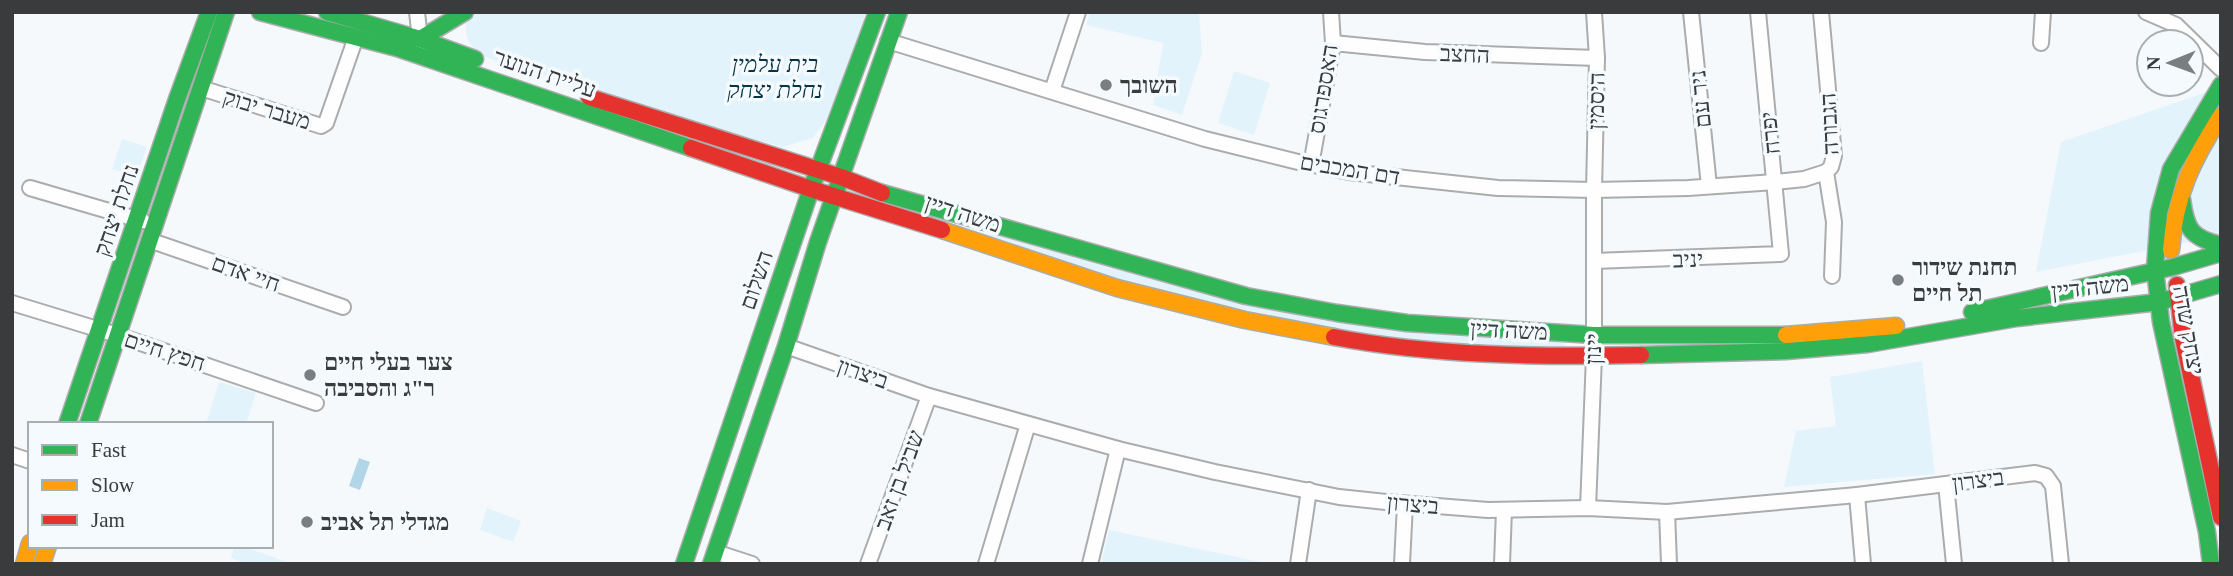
<svg xmlns="http://www.w3.org/2000/svg" width="2233" height="576" font-family="'Times New Roman','Noto Sans Hebrew',serif">
<style>
.green{fill:#e2f3fb}
.water{fill:#b1d6e7}
.lines{fill:none;stroke-linecap:round;stroke-linejoin:round}
.street-casing{stroke:#aaacad;stroke-width:18}
.fast-casing{stroke:#aaacad;stroke-width:19}
.slow-casing{stroke:#aaacad;stroke-width:19}
.jam-casing{stroke:#aaacad;stroke-width:19}
.street{stroke:#fefefe;stroke-width:14}
.fast{stroke:#30b455;stroke-width:16}
.slow{stroke:#ff9f0a;stroke-width:16}
.jam{stroke:#e5322d;stroke-width:16}
.poi-dot{fill:#7b7e80;stroke:#f4fafd;stroke-width:2.5}
.labels{text-anchor:middle;stroke-width:7;stroke-linejoin:round;paint-order:stroke}
.street-label{font-size:23px;fill:#393b3d;stroke:#f4fafd}
.park-label{font-size:23px;font-style:italic;fill:#053445;stroke:#f4fafd}
.poi-label{font-size:23px;font-weight:bold;fill:#393b3d;stroke:#f4fafd;text-anchor:start}
</style>
<rect width="100%" height="100%" fill="#f6f9fb"/>
<g class="green">
<path d="M478,12H866L832,112L813,138L782,147L605,96L479,55C469,44 465,38 466,23Z"/>
<path d="M1091,12H1199L1202,53L1182,115L1153,105L1163,43L1086,25Z"/>
<path d="M1234,71L1270,83L1254,135L1218,123Z"/>
<path d="M2221,87V236L2036,272L2061,142Z"/>
<path d="M122,139L147,147L136,177L112,169Z"/>
<path d="M978,233L1010,237L1124,271L1565,343L1564,349L1384,339L1119,283Z"/>
<path d="M1922,361L1935,474L1784,487L1796,431L1836,426L1830,377Z"/>
<path d="M219,382L256,393L246,424H206Z"/>
<path d="M487,508L521,521L513,542L480,530Z"/>
<path d="M1109,530L1270,564H1101Z"/>
<path d="M235,546H242L292,564H242V562L231,558Z"/>
</g>
<path class="water" d="M359,458L370,462L360,490L349,486Z"/>
<g class="lines">
<g class="street-casing">
<g id="street">
<path d="M417,12L420,39L423,45"/>
<path d="M1691,12L1709,186"/>
<path d="M1821,12L1834,156L1831,167L1826,172L1834,222L1832,276"/>
<path d="M2146,12L2176,25L2221,69"/>
<path d="M888,41L1205,139L1298,162L1349,172L1498,188L1594,190L1688,188L1775,182L1804,179L1826,172"/>
<path d="M1333,43L1425,52L1597,58"/>
<path d="M2041,43L2043,12"/>
<path d="M201,88L321,126L326,123L356,37"/>
<path d="M1052,91L1078,12"/>
<path d="M1311,165L1333,43L1331,12"/>
<path d="M30,188L143,221"/>
<path d="M149,240L343,307"/>
<path d="M1594,261L1781,254L1758,12"/>
<path d="M12,303L117,335L316,403"/>
<path d="M786,346L929,396L1118,449L1215,472L1339,497L1386,502L1488,510L1588,508L1667,512L1857,495L2035,473L2046,476L2053,486L2061,564"/>
<path d="M12,455L30,461"/>
<path d="M1946,484L1954,564"/>
<path d="M1857,495L1863,564"/>
<path d="M1588,508L1594,356V190L1597,58L1594,12"/>
<path d="M1667,512L1669,564"/>
<path d="M715,552L752,564"/>
<path d="M868,564L929,396"/>
<path d="M986,564L1028,424"/>
<path d="M1090,564L1118,449"/>
<path d="M1298,564L1309,490"/>
<path d="M1402,564L1405,504"/>
<path d="M1502,564L1504,510"/>
</g>
</g>
<g class="fast-casing">
<g id="fast">
<path d="M260,12L397,48L691,148"/>
<path d="M327,12L420,39L475,59"/>
<path d="M420,39L465,12"/>
<path d="M882,193L1246,296L1337,313L1407,323L1594,335H1786"/>
<path d="M2182,199C2186,229 2191,238 2221,245"/>
<path d="M1972,312L2173,267L2221,253"/>
<path d="M1641,355L1786,351L1868,344L2017,318L2159,302L2221,284"/>
<path d="M67,424L177,99L209,12"/>
<path d="M88,424L226,12"/>
<path d="M684,564L811,189L877,12"/>
<path d="M711,564L786,346L818,242L899,12"/>
<path d="M2211,564L2207,532L2161,322L2155,269L2159,213L2171,169L2221,85"/>
</g>
</g>
<g class="slow-casing">
<g id="slow">
<path d="M942,230L1117,288L1245,320L1334,337"/>
<path d="M2171,250C2175,196 2192,161 2221,116"/>
<path d="M1786,335L1896,326"/>
<path d="M24,564L30,543"/>
<path d="M42,564L48,546"/>
</g>
</g>
<g class="jam-casing">
<g id="jam">
<path d="M589,97L841,177L882,193"/>
<path d="M691,148L811,189L942,230"/>
<path d="M2177,285L2183,338L2221,517"/>
<path d="M1334,337C1434,356 1539,357 1641,355"/>
</g>
</g>
<use href="#street" class="street"/>
<use href="#fast" class="fast"/>
<use href="#slow" class="slow"/>
<use href="#jam" class="jam"/>
</g>
<g class="poi-dot">
<circle cx="1106" cy="85" r="7"/>
<circle cx="1898" cy="280" r="7"/>
<circle cx="310" cy="375" r="7"/>
<circle cx="307" cy="522" r="7"/>
</g>
<g class="labels">
<g class="street-label">
<text transform="translate(1465 54) rotate(2)" y="8">החצב</text>
<text transform="translate(545 73) rotate(19)" y="8">עליית הנוער</text>
<text transform="translate(1323 89) rotate(-81)" y="8">האספרגוס</text>
<text transform="translate(1700 99) rotate(-96)" y="8">ניר עם</text>
<text transform="translate(1596 101) rotate(-89)" y="8">היסמין</text>
<text transform="translate(267 109) rotate(17)" y="8">מעבר יבוק</text>
<text transform="translate(1829 124) rotate(-93)" y="8">הגבורה</text>
<text transform="translate(1770 133) rotate(-96)" y="8">יפרח</text>
<text transform="translate(1350 169) rotate(9)" y="8">דם המכבים</text>
<text transform="translate(116 210) rotate(-71)" y="8">נחלת יצחק</text>
<text transform="translate(963 213) rotate(18)" y="8">משה דיין</text>
<text transform="translate(1688 259) rotate(-2)" y="8">יניב</text>
<text transform="translate(246 273) rotate(19)" y="8">חיי אדם</text>
<text transform="translate(756 280) rotate(-71)" y="8">השלום</text>
<text transform="translate(2090 287) rotate(-6)" y="8">משה דיין</text>
<text transform="translate(1509 330) rotate(3)" y="8">משה דיין</text>
<text transform="translate(2189 330) rotate(80)" y="8">יצחק שדה</text>
<text transform="translate(1593 349) rotate(-89)" y="8">יינון</text>
<text transform="translate(165 351) rotate(18)" y="8">חפץ חיים</text>
<text transform="translate(863 373) rotate(19)" y="8">ביצרון</text>
<text transform="translate(899 480) rotate(-70)" y="8">שביל בן זאב</text>
<text transform="translate(1978 480) rotate(-7)" y="8">ביצרון</text>
<text transform="translate(1413 504) rotate(5)" y="8">ביצרון</text>
</g>
<g class="park-label">
<text x="775" y="72">בית עלמין<tspan x="775" dy="26">נחלת יצחק</tspan></text>
</g>
<g class="poi-label">
<text x="1120" y="93">השובך</text>
<text x="1912" y="275">תחנת שידור<tspan x="1912" dy="26">תל חיים</tspan></text>
<text x="324" y="370">צער בעלי חיים<tspan x="324" dy="26">ר"ג והסביבה</tspan></text>
<text x="321" y="530">מגדלי תל אביב</text>
</g>
</g>
<rect width="2233" height="576" fill="none" stroke="#393b3d" stroke-width="28"/>
<rect x="28" y="422" width="245" height="126" fill="#f4fafd" stroke="#a9aeb0" stroke-width="2"/>
<rect x="42" y="445" width="35" height="10" fill="#30b455" stroke="#a9aeb0" stroke-width="2"/>
<text x="91" y="457" font-size="21" fill="#393b3d">Fast</text>
<rect x="42" y="480" width="35" height="10" fill="#ff9f0a" stroke="#a9aeb0" stroke-width="2"/>
<text x="91" y="492" font-size="21" fill="#393b3d">Slow</text>
<rect x="42" y="515" width="35" height="10" fill="#e5322d" stroke="#a9aeb0" stroke-width="2"/>
<text x="91" y="527" font-size="21" fill="#393b3d">Jam</text>
<g transform="translate(2170 63) rotate(269)"><circle r="33" fill="#f4fafd" stroke="#a9aeb0" stroke-width="2"/>
<path d="M0-5L12 26L0 18L-12 26Z" fill="#7b7e80"/>
<text y="-10" font-size="19" font-weight="bold" text-anchor="middle" fill="#393b3d">N</text>
</g>
</svg>
